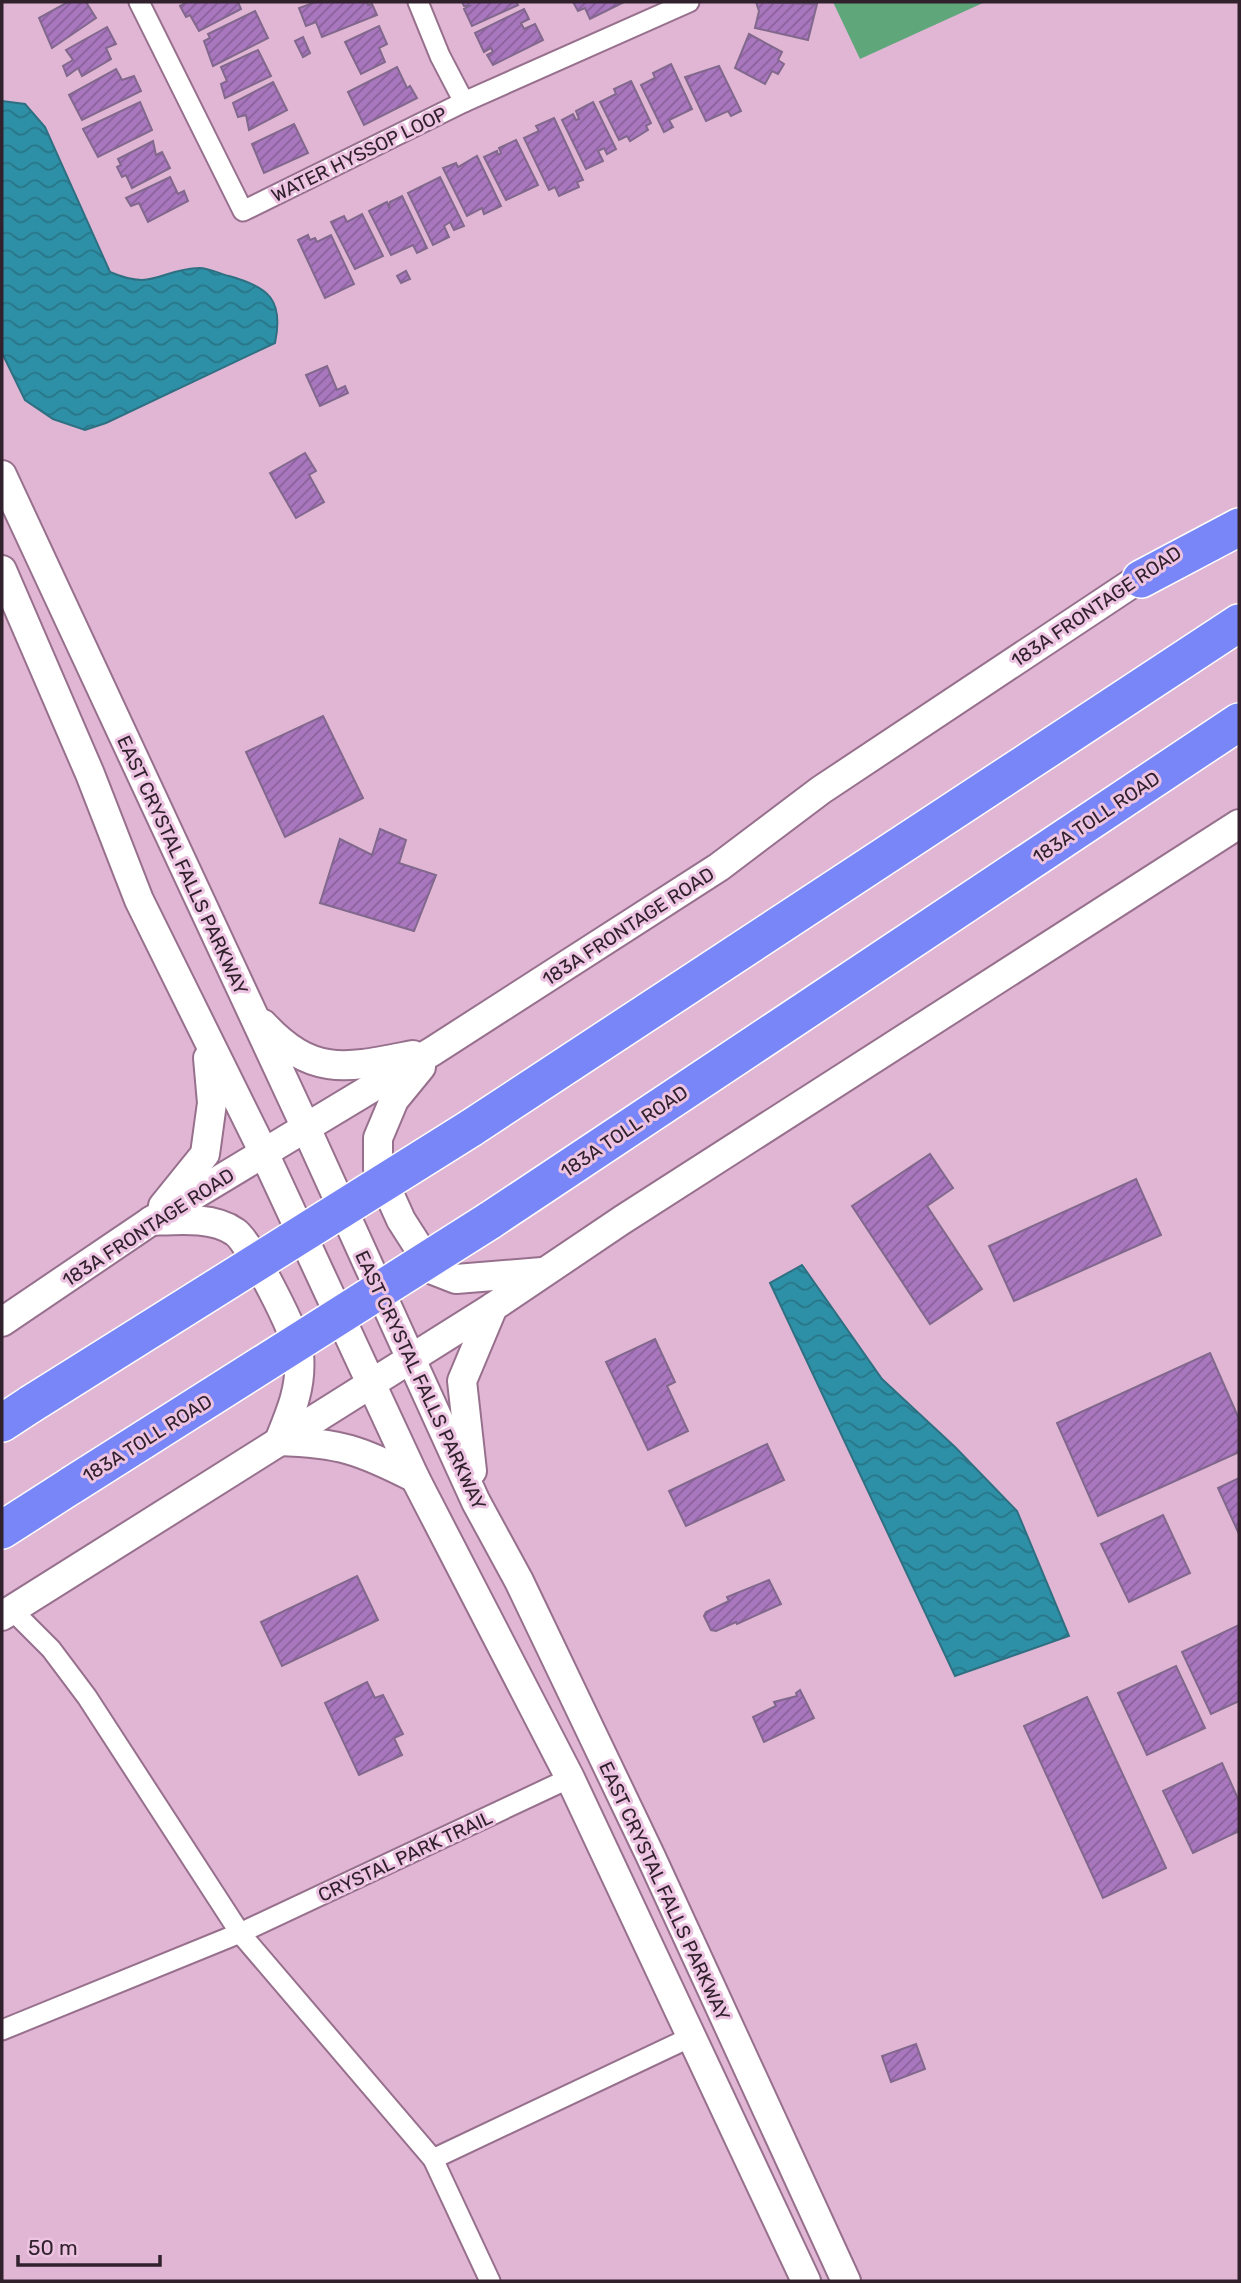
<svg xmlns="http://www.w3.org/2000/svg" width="1241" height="2283" font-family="Rubik,sans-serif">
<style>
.green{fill:#5fa77b}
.water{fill:url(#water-waves);stroke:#2f6f82;stroke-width:2}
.building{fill:url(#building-hatch);stroke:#81688c;stroke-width:2}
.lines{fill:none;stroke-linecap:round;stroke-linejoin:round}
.street-casing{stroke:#97708d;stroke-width:23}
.secondary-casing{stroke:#97708d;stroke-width:32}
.highway-casing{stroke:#fff;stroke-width:40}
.street{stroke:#fff;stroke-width:19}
.secondary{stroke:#fff;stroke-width:28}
.highway{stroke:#7986f8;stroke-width:37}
.highway-bridge-casing{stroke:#fff;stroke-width:40;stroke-linecap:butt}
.highway-bridge{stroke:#7986f8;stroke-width:37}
.labels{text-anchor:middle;stroke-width:6;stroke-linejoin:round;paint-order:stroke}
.street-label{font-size:19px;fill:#31212d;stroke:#edc3e2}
</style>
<defs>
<pattern id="water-waves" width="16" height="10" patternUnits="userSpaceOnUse" patternTransform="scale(1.75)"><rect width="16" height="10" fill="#2e90a6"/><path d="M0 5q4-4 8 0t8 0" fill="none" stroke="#287588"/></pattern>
<pattern id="building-hatch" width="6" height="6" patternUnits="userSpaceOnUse" patternTransform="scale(1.75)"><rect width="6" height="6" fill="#a977be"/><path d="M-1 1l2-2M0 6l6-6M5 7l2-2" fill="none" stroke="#8a619b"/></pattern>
</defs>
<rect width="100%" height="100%" fill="#e0b6d4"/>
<path class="green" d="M833,2H985L860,59Z"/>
<g class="water">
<path d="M2,101L25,104L45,127L110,272C154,291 158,270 198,268C207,267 220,274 229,276C269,287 284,300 275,343L106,423L85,430L53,419L25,400L2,353Z"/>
<path d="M802,1265L882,1379L955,1447L1017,1511L1069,1636L955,1676L770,1283Z"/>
</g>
<g class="building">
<path d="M68,2H86L96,18L52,48L39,18Z"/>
<path d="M187,2H238L241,9L199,31L190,15L186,17L180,6Z"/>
<path d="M316,2H367L368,5L372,4L377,15L322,37L316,22L306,26L299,8Z"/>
<path d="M462,2H516L518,5L472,26L464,9L469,6H464Z"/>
<path d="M573,2H624L590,19L585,8L578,11Z"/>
<path d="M756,2L817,4L808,40L755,28L759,11Z"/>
<path d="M524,9L529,19L521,23L524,29L535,24L543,40L493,65L487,55L493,52L491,48L484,52L475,33Z"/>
<path d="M255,11L268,38L213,66L204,41L210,38L208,34Z"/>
<path d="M379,26L387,44L379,48L385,62L361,74L345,42Z"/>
<path d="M107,27L116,44L106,48L111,59L82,76L78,68L67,76L63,66L73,60L66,50Z"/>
<path d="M749,34L782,52L778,60L784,64L778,74L772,71L765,84L735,68Z"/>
<path d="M303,37L310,53L303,57L295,41Z"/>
<path d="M258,50L271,76L225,98L221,84L227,81L221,67Z"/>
<path d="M671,64L692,109L669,120L673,127L664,132L641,85L655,78L653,73Z"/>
<path d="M719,66L741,111L731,116L728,111L706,121L685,77Z"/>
<path d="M397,67L407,88L410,86L417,98L364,125L348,92Z"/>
<path d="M116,69L122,80L134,76L141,91L82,120L69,95Z"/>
<path d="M631,81L651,123L646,126L648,130L630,141L627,136L619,140L600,102L616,94L614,89Z"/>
<path d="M273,82L287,110L249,130L246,115L238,117L233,103Z"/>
<path d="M140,102L152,130L98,157L83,129Z"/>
<path d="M593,102L616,149L607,154L604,148L598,151L603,161L586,169L562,120L573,114L576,120L579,119L576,111Z"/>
<path d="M554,118L583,180L577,182L579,187L559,196L555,187L549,190L524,138L539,131L536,126Z"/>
<path d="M294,124L308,153L264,173L252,144Z"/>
<path d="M516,140L538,185L506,200L484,157L497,151L498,155L501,153L499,148Z"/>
<path d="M153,141L156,155L162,152L170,168L132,188L126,175L122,177L117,167L121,165L118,159Z"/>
<path d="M477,156L501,206L484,214L482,208L467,216L443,168L456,163L458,167Z"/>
<path d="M170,177L178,194L184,191L188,201L148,222L139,203L131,206L126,198Z"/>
<path d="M440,177L464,226L454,230L450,222L444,226L449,237L433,245L408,193Z"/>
<path d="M402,196L427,248L417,253L413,245L391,255L369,211L387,202L389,207L390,202Z"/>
<path d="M362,214L383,256L355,269L331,222L344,216L347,222Z"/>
<path d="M308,235L310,240L315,238L317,242L331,235L354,284L325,298L298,240Z"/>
<path d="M406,271L410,279L401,283L397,276Z"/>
<path d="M327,366L337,390L345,386L348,393L320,406L306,375Z"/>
<path d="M305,453L316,471L309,475L324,502L296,518L270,473Z"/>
<path d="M323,716L363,798L285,837L246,752Z"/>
<path d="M380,829L406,840L399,863L436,875L414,931L320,903L340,839L372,855Z"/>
<path d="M930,1154L953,1188L927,1206L982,1289L930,1324L852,1206Z"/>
<path d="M1136,1179L1161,1235L1014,1301L989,1246Z"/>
<path d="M655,1339L675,1382L667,1386L688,1431L648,1450L606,1362Z"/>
<path d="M1210,1353L1239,1419V1452L1098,1516L1057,1423Z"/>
<path d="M767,1444L784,1480L686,1526L669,1491Z"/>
<path d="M1239,1478V1534L1218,1488Z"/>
<path d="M1163,1515L1190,1573L1129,1602L1101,1544Z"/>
<path d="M357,1576L378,1620L282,1666L261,1622Z"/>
<path d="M769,1580L781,1604L737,1624L736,1622L716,1631L711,1630L704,1616L706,1612L729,1601L727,1597Z"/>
<path d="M1239,1625V1701L1211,1714L1182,1652Z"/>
<path d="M1176,1666L1205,1728L1147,1755L1118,1693Z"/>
<path d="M367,1682L375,1698L383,1695L403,1734L394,1738L402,1755L359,1775L325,1703Z"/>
<path d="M800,1690L814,1718L764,1742L753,1717L776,1706L774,1702L797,1696L796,1693Z"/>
<path d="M1087,1697L1166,1868L1103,1898L1024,1726Z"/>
<path d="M1222,1763L1239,1801V1831L1193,1853L1163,1791Z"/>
<path d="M916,2044L925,2069L891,2082L882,2056Z"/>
</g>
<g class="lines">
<g class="street-casing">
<g id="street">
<path d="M139,2L243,211L464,102L689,2"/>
<path d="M418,2L440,56L464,102"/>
<path d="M12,1610L51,1649L87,1697L240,1933L433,2159L490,2281"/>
<path d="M2,2030L240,1933L570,1778"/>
<path d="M433,2159L691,2037"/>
</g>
</g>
<g class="secondary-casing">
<g id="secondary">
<path d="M2,475L306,1128L476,1502L519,1581L651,1857L846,2281"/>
<path d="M2,570L90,774L139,900L264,1153L415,1478L570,1778L806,2281"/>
<path d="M263,1024C313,1078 347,1068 413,1055"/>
<path d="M421,1067L394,1100L378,1138V1169L401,1220L433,1270L456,1279L542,1272"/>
<path d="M163,1206L205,1154L212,1103L208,1058"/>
<path d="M151,1221C176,1220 213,1216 235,1232C250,1242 298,1336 299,1354C302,1387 291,1412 279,1441"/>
<path d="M2,1322L151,1221L433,1051L719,867L821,790L1155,568"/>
<path d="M279,1441C340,1443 360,1450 415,1478"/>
<path d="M472,1471L462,1381L493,1307"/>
<path d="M2,1616L493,1307L622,1220L1239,824"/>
</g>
</g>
<g class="highway-casing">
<g id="highway">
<path d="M1141,579L1239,527"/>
<path d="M471,1128L1239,623"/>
<path d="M489,1221L1239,722"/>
<path d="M2,1423L31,1404"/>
<path d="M2,1530L72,1485"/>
</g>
</g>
<use href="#street" class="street"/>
<use href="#secondary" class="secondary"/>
<use href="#highway" class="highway"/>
<g class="highway-bridge-casing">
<g id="highway-bridge">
<path d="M31,1404L471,1128"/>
<path d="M72,1485L489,1221"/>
</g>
</g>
<use href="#highway-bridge" class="highway-bridge"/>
</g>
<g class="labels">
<g class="street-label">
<text transform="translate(359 154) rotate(-26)" y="7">WATER HYSSOP LOOP</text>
<text transform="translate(1096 606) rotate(-34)" y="7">183A FRONTAGE ROAD</text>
<text transform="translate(1096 817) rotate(-34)" y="7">183A TOLL ROAD</text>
<text transform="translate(183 865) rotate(65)" y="7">EAST CRYSTAL FALLS PARKWAY</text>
<text transform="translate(628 926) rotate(-33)" y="7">183A FRONTAGE ROAD</text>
<text transform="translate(624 1131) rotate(-34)" y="7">183A TOLL ROAD</text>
<text transform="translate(148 1227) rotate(-33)" y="7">183A FRONTAGE ROAD</text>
<text transform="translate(421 1380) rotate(65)" y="7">EAST CRYSTAL FALLS PARKWAY</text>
<text transform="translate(147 1438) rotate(-32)" y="7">183A TOLL ROAD</text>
<text transform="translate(405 1856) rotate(-25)" y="7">CRYSTAL PARK TRAIL</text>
<text transform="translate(665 1891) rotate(65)" y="7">EAST CRYSTAL FALLS PARKWAY</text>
</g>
</g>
<rect width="1241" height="2283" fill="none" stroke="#31212d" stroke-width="7"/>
<path d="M18 2255v10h142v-10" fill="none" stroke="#31212d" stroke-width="3.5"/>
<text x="28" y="2255" font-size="21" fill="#31212d" stroke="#edc3e2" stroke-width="5" paint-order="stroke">50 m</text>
</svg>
